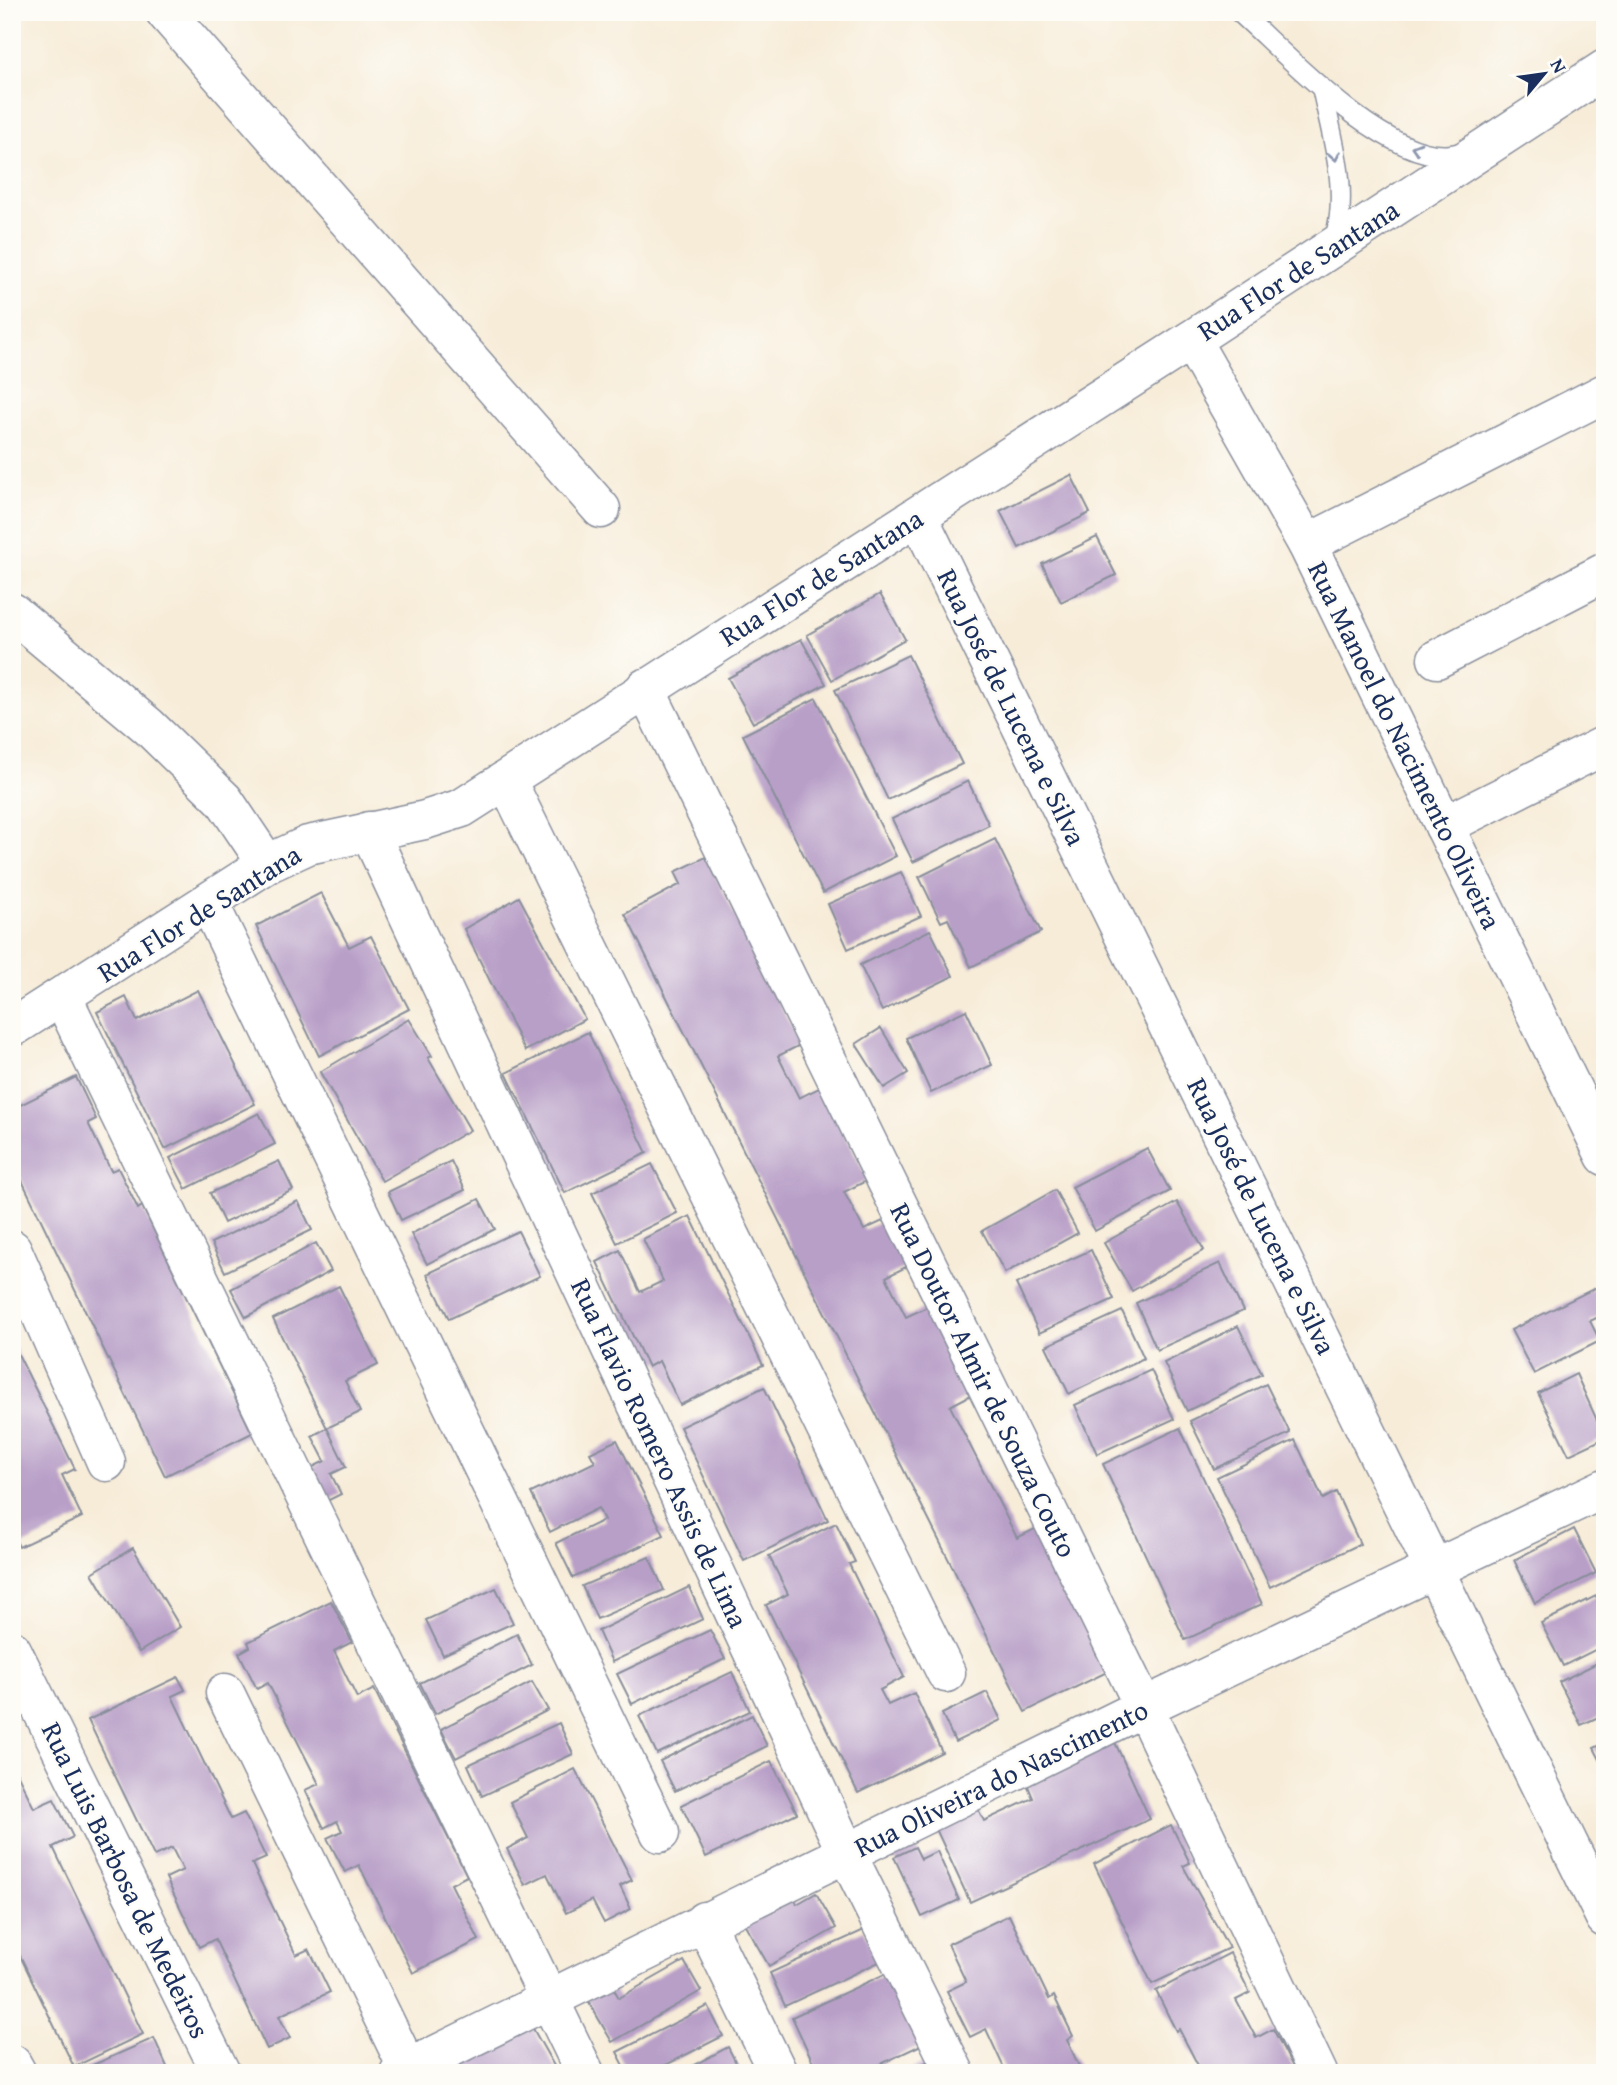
<svg xmlns="http://www.w3.org/2000/svg" width="1617" height="2085" font-family="'Gentium Book Plus',serif">
<style>
.building{fill:#b89fc7}
.lines{fill:none;stroke-linecap:round;stroke-linejoin:round}
.service-casing{stroke:#898e9b;stroke-width:22}
.minor-casing{stroke:#898e9b;stroke-width:41}
.tertiary-casing{stroke:#898e9b;stroke-width:41}
.service{stroke:#fff;stroke-width:19}
.minor{stroke:#fff;stroke-width:38}
.tertiary{stroke:#fff;stroke-width:38}
.oneway{stroke:#8d97ae}
.labels{text-anchor:middle;stroke-width:5;stroke-linejoin:round;paint-order:stroke}
.street-label{font-size:28px;fill:#1b2f5e;stroke:#fdfcf7}
</style>
<rect width="100%" height="100%" fill="#fdfcf7"/>
<filter id="ink" filterUnits="userSpaceOnUse"><feTurbulence type="fractalNoise" baseFrequency=".0143" numOctaves="2"/><feDisplacementMap in="SourceGraphic" scale="14" xChannelSelector="R" yChannelSelector="G"/><feConvolveMatrix kernelMatrix="1 2 1 2 8 2 1 2 1" color-interpolation-filters="sRGB"/></filter>
<filter id="wash" filterUnits="userSpaceOnUse"><feTurbulence type="fractalNoise" baseFrequency=".00686" numOctaves="4" result="noise"/><feDisplacementMap in="SourceGraphic" scale="28" xChannelSelector="R" yChannelSelector="G"/><feGaussianBlur stdDeviation="1.57" result="paint"/><feColorMatrix in="noise" values="0 0 0 0 0 0 0 0 0 0 0 0 0 0 0 0 0 1.4 0 .05"/><feComposite in="paint" operator="in"/></filter>
<g filter="url(#wash)">
<rect width="100%" height="100%" fill="#f7ecd8"/>
<g id="blocks">
<g class="building">
<path d="M1071,475L1090,513L1019,548L1000,511Z"/>
<path d="M1097,537L1116,575L1061,602L1042,564Z"/>
<path d="M880,594L905,639L832,680L807,635Z"/>
<path d="M801,639L826,684L753,723L728,678Z"/>
<path d="M908,655L962,764L888,800L835,690Z"/>
<path d="M816,698L896,856L823,893L743,735Z"/>
<path d="M968,781L989,825L913,862L892,819Z"/>
<path d="M995,839L1041,932L971,967L948,919L941,922L919,877Z"/>
<path d="M706,857L800,1045L778,1056L799,1098L821,1087L868,1180L844,1192L864,1230L887,1219L910,1265L886,1277L906,1317L929,1306L973,1394L950,1406L1017,1538L1037,1528L1109,1671L1025,1712L625,914L681,884L675,872Z"/>
<path d="M901,872L921,916L848,949L828,904Z"/>
<path d="M321,893L349,947L371,936L409,1009L319,1056L256,926Z"/>
<path d="M519,897L585,1019L525,1051L464,929Z"/>
<path d="M930,930L953,976L882,1011L860,965Z"/>
<path d="M198,990L255,1104L165,1149L97,1012L126,997L137,1021Z"/>
<path d="M966,1010L992,1065L931,1093L906,1038Z"/>
<path d="M409,1019L432,1056L428,1058L470,1130L382,1181L320,1072Z"/>
<path d="M881,1028L908,1073L884,1088L856,1044Z"/>
<path d="M588,1032L647,1153L565,1193L506,1073Z"/>
<path d="M76,1077L96,1119L88,1123L111,1171L118,1168L138,1209L142,1206L252,1433L165,1476L12,1160V1109Z"/>
<path d="M259,1113L275,1144L186,1189L170,1158Z"/>
<path d="M1147,1148L1170,1191L1095,1231L1072,1187Z"/>
<path d="M279,1161L293,1190L224,1223L210,1193Z"/>
<path d="M451,1161L465,1190L401,1220L388,1192Z"/>
<path d="M652,1164L677,1213L617,1243L592,1193Z"/>
<path d="M1055,1190L1078,1233L1005,1273L982,1231Z"/>
<path d="M479,1199L495,1229L427,1264L411,1234Z"/>
<path d="M298,1201L312,1230L225,1272L211,1243Z"/>
<path d="M1177,1202L1204,1250L1132,1291L1104,1243Z"/>
<path d="M690,1216L763,1365L680,1405L659,1361L648,1367L597,1262L620,1250L640,1292L663,1281L643,1239Z"/>
<path d="M518,1231L540,1276L449,1319L427,1274Z"/>
<path d="M316,1243L331,1271L246,1317L231,1289Z"/>
<path d="M1091,1250L1114,1299L1039,1333L1016,1284Z"/>
<path d="M1220,1263L1243,1311L1157,1350L1136,1303Z"/>
<path d="M1605,1283V1314L1590,1321L1600,1341L1534,1374L1511,1330Z"/>
<path d="M339,1286L378,1365L345,1381L360,1412L327,1428L346,1467L331,1474L341,1494L319,1505L303,1472L325,1461L312,1436L327,1428L273,1319Z"/>
<path d="M1122,1311L1144,1358L1069,1394L1046,1346Z"/>
<path d="M1238,1326L1262,1374L1187,1411L1164,1363Z"/>
<path d="M12,1342L75,1469L62,1475L82,1517L19,1547L12,1533Z"/>
<path d="M1151,1370L1174,1419L1097,1454L1075,1405Z"/>
<path d="M1576,1374L1605,1438L1569,1455L1538,1393Z"/>
<path d="M1266,1384L1290,1433L1214,1469L1190,1421Z"/>
<path d="M764,1387L828,1520L744,1561L680,1427Z"/>
<path d="M1180,1428L1262,1604L1185,1640L1103,1464Z"/>
<path d="M617,1440L664,1535L573,1578L556,1543L604,1520L598,1508L550,1532L531,1493L595,1462L590,1453Z"/>
<path d="M1295,1440L1323,1499L1336,1492L1360,1544L1270,1587L1217,1477Z"/>
<path d="M836,1523L855,1562L849,1564L904,1677L880,1690L888,1705L914,1693L942,1752L858,1793L766,1605L788,1594L769,1556Z"/>
<path d="M1574,1529L1596,1573L1535,1603L1514,1560Z"/>
<path d="M133,1548L180,1627L139,1652L92,1573Z"/>
<path d="M649,1557L664,1590L597,1619L582,1586Z"/>
<path d="M689,1587L703,1619L612,1662L598,1631Z"/>
<path d="M496,1588L513,1623L443,1655L426,1620Z"/>
<path d="M1602,1593L1605,1599V1645L1563,1666L1541,1623Z"/>
<path d="M331,1601L352,1642L334,1651L357,1698L374,1689L467,1876L451,1884L479,1940L413,1973L359,1865L345,1872L327,1838L342,1831L337,1821L324,1828L305,1790L319,1784L268,1683L257,1689L239,1653L250,1647L248,1642Z"/>
<path d="M710,1630L725,1659L632,1704L617,1674Z"/>
<path d="M517,1634L532,1665L435,1714L420,1683Z"/>
<path d="M1605,1659V1714L1581,1725L1559,1682Z"/>
<path d="M732,1672L750,1711L657,1754L639,1716Z"/>
<path d="M178,1677L185,1690L172,1696L231,1819L244,1813L266,1858L252,1864L296,1955L309,1949L330,1992L279,2016L290,2038L267,2049L215,1939L199,1947L166,1878L183,1870L172,1848L154,1856L88,1720Z"/>
<path d="M532,1682L548,1710L456,1758L441,1729Z"/>
<path d="M987,1692L1001,1720L955,1742L942,1714Z"/>
<path d="M752,1715L767,1746L675,1791L660,1761Z"/>
<path d="M559,1723L573,1754L482,1796L468,1765Z"/>
<path d="M1113,1738L1150,1819L970,1902L936,1829L978,1809L984,1821L1033,1798L1025,1779Z"/>
<path d="M1605,1743V1769L1594,1748Z"/>
<path d="M771,1761L797,1813L706,1857L681,1805Z"/>
<path d="M12,1763L34,1808L54,1799L73,1837L53,1847L143,2034L74,2067L12,1939Z"/>
<path d="M575,1769L632,1880L620,1886L631,1909L604,1923L592,1900L566,1913L547,1874L525,1885L507,1849L528,1838L510,1802Z"/>
<path d="M1171,1825L1190,1863L1183,1866L1229,1948L1152,1984L1094,1864Z"/>
<path d="M915,1847L921,1859L937,1851L959,1900L922,1917L894,1857Z"/>
<path d="M788,1888L797,1904L816,1893L836,1928L769,1966L740,1916Z"/>
<path d="M1009,1915L1049,1999L1054,1996L1073,2036L1067,2040L1082,2073H998L1005,2070L986,2029L970,2037L947,1991L966,1982L948,1944Z"/>
<path d="M864,1930L879,1962L785,2006L770,1973Z"/>
<path d="M1230,1953L1250,1993L1236,2000L1256,2038L1273,2029L1294,2069L1287,2073H1202L1179,2029L1176,2031L1156,1991Z"/>
<path d="M684,1961L701,1991L612,2042L586,1997L610,1982L619,1998Z"/>
<path d="M887,1973L921,2045L862,2073H818L792,2017Z"/>
<path d="M708,2006L723,2036L650,2073H628L617,2052Z"/>
<path d="M527,2018L558,2073H440Z"/>
<path d="M154,2038L168,2069L160,2073H75Z"/>
<path d="M728,2047L741,2073H679Z"/>
<path d="M931,2060L936,2073H901Z"/>
</g>
</g>
</g>
<g filter="url(#ink)">
<use href="#blocks" fill-opacity="0" stroke="#898e9b" stroke-width="2"/>
<g class="lines">
<g class="service-casing">
<g id="service">
<path d="M1239,12C1286,54 1379,155 1444,155C1450,155 1458,153 1465,152"/>
<path d="M1322,89C1332,138 1351,194 1333,243"/>
</g>
</g>
<g class="minor-casing">
<g id="minor">
<path d="M165,12L601,509"/>
<path d="M1191,340L1307,544L1605,1156"/>
<path d="M918,516L1605,1918"/>
<path d="M1307,544L1605,393"/>
<path d="M12,612L148,726L224,800L267,864"/>
<path d="M1437,659L1605,572"/>
<path d="M645,688L1144,1707L1318,2073"/>
<path d="M507,781L946,1673"/>
<path d="M1444,826L1605,745"/>
<path d="M369,831L847,1854L955,2073"/>
<path d="M209,903L660,1833"/>
<path d="M63,998L585,2073"/>
<path d="M12,1249L106,1462"/>
<path d="M12,1650L221,2073"/>
<path d="M225,1693L410,2073"/>
<path d="M704,1921L778,2073"/>
<path d="M12,2064L17,2073"/>
<path d="M399,2073L1144,1707L1605,1488"/>
</g>
</g>
<g class="tertiary-casing">
<path id="tertiary" d="M12,1028L267,864L308,845L425,820L462,808L1191,340L1605,69"/>
</g>
<use href="#service" class="service"/>
<use href="#minor" class="minor"/>
<use href="#tertiary" class="tertiary"/>
</g>
<defs><path id="oneway-chevron" d="M-2-3.5L2.5 0L-2 3.5" fill="none" stroke-width="1.6" stroke-linecap="round" stroke-linejoin="round" transform="scale(1.75)"/></defs>
<g class="oneway">
<use href="#oneway-chevron" transform="translate(1416 148) rotate(-164)"/>
<use href="#oneway-chevron" transform="translate(1335 156) rotate(79)"/>
</g>
</g>
<g class="labels">
<g class="street-label">
<text transform="translate(1298 270) rotate(-33)" y="10">Rua Flor de Santana</text>
<text transform="translate(821 577) rotate(-32)" y="10">Rua Flor de Santana</text>
<text transform="translate(1012 707) rotate(64)" y="10">Rua José de Lucena e Silva</text>
<text transform="translate(1405 745) rotate(64)" y="10">Rua Manoel do Nacimento Oliveira</text>
<text transform="translate(199 913) rotate(-32)" y="10">Rua Flor de Santana</text>
<text transform="translate(1262 1216) rotate(64)" y="10">Rua José de Lucena e Silva</text>
<text transform="translate(984 1380) rotate(64)" y="10">Rua Doutor Almir de Souza Couto</text>
<text transform="translate(660 1453) rotate(65)" y="10">Rua Flavio Romero Assis de Lima</text>
<text transform="translate(1001 1778) rotate(-26)" y="10">Rua Oliveira do Nascimento</text>
<text transform="translate(126 1880) rotate(64)" y="10">Rua Luis Barbosa de Medeiros</text>
</g>
</g>
<rect width="1617" height="2085" fill="none" stroke="#fdfcf7" stroke-width="42"/>
<g transform="translate(1544 74) rotate(61)" stroke="#fdfcf7" stroke-width="5" paint-order="stroke">
<path d="M0-5L12 26L0 18L-12 26Z" fill="#1b2f5e"/>
<text y="-10" font-size="19" font-weight="bold" text-anchor="middle" fill="#1b2f5e">N</text>
</g>
</svg>
